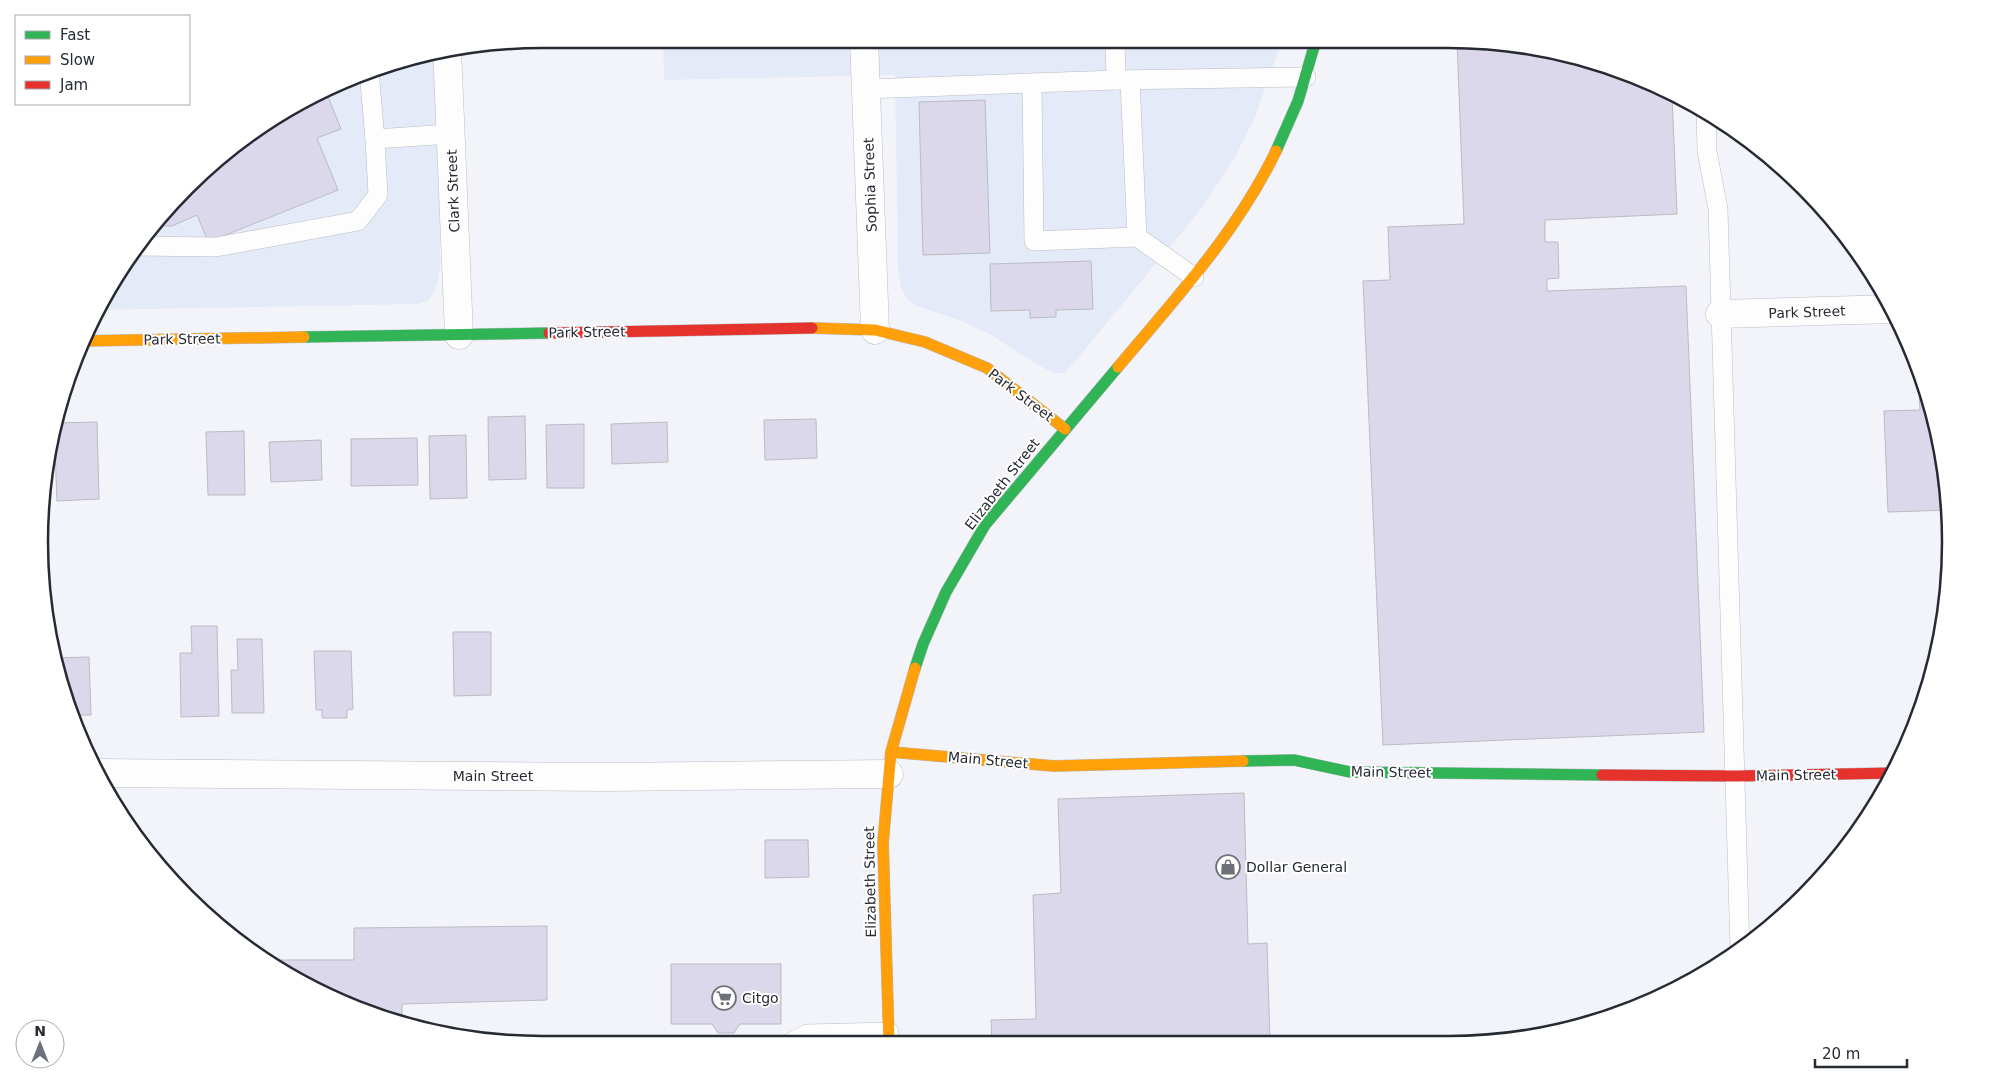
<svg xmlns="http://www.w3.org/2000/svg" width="1990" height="1084" font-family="'DejaVu Sans',sans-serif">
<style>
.built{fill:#e4eaf7}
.building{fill:#dbd8eb;stroke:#bbbbc2}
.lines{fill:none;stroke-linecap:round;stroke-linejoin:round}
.lane-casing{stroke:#b9bdc4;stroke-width:20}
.street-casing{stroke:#b9bdc4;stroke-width:29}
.fast-casing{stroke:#b9bdc4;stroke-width:12}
.slow-casing{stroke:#b9bdc4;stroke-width:12}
.jam-casing{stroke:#b9bdc4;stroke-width:12}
.lane{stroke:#fdfdfe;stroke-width:19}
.street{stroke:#fdfdfe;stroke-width:28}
.fast{stroke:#30b455;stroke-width:11}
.slow{stroke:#ff9f0a;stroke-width:11}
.jam{stroke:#e5322d;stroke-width:11}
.labels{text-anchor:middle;stroke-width:4;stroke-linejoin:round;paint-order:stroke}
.street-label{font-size:14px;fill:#262a33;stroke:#fff}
.poi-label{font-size:14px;fill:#262a33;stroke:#fff;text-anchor:start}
.rim{fill:none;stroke:#262a33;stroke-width:2.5}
</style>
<rect width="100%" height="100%" fill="#f2f4fa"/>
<g class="built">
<path d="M663,39L1282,40L1255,117L1234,159L1201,209L1072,365L1064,373H1054L1040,366L986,332L959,320L917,306L908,300L901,288L898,269L895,75L664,80Z"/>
<path d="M433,51L440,225V266L438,282L433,294L428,301L417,304L98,310L123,263L164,210L235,143L291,106L380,66Z"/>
</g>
<g class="building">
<path d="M1457,40H1481L1579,56L1672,95L1677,214L1545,220V242H1558L1559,278L1547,279V291L1686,286L1704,732L1383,745L1363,281L1390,280L1388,227L1464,224Z"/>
<path d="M327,94L341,129L317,138L338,190L208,242L197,215L172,226H151L164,210L235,143L291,106L303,101L304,103Z"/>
<path d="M985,100L990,253L923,255L919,102Z"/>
<path d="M1091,261L1093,309L1056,310V317L1030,318V310L991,311L990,264Z"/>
<path d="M1918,370L1934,411L1950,510L1888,512L1884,411L1920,410Z"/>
<path d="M525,416L526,479L489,480L488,417Z"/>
<path d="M816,419L817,458L765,460L764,420Z"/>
<path d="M97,422L99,499L57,501L54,423Z"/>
<path d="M667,422L668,462L612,464L611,424Z"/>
<path d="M584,424V488H547L546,425Z"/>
<path d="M244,431L245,495H208L206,432Z"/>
<path d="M466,435L467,498L430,499L429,436Z"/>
<path d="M417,438L418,485L351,486V439Z"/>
<path d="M321,440L322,480L271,482L269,442Z"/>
<path d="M191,626H217L219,716L181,717L180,653H192Z"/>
<path d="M453,632H491V695L454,696Z"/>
<path d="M237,639H262L264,713H232L231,670H238Z"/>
<path d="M314,651H351L353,709L347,710V718H322V710H316Z"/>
<path d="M89,657L91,715H70L56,672L53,658Z"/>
<path d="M1244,793L1248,944L1267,943L1270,1042L992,1043L991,1020L1036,1019L1033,895L1061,893L1058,799Z"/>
<path d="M765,840H808L809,877L765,878Z"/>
<path d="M547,926V1000L402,1004V1024L291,978L263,960H354V928Z"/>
<path d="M671,964H781V1024H740L734,1033H718L712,1024H671Z"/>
</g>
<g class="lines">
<g class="lane-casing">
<g id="lane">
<path d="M711,39H712"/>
<path d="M1115,39L1116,80"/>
<path d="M369,71L375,139"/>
<path d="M1032,84L1034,241L1137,237L1130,80"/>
<path d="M866,89L1116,80L1306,77"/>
<path d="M1706,111L1707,151L1718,209L1740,950"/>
<path d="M1137,237L1194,277"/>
<path d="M136,246L216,247L358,221L378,195L375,139L451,134"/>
<path d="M790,1043L807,1034L889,1032"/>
</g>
</g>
<g class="street-casing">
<g id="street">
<path d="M864,39L875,330"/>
<path d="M447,48L459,335"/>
<path d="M1720,314L1893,309"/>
<path d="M97,773L608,777L889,774"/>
</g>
</g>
<g class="fast-casing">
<g id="fast">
<path d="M1276,151L1298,101L1316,40"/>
<path d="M304,337L549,333"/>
<path d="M915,668L923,644L946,592L985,525L1118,367"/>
<path d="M1243,761L1294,760L1350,772L1602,775"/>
</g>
</g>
<g class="slow-casing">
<g id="slow">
<path d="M812,328L875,330L925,342L987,368L1065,429"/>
<path d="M81,341L304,337"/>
<path d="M1118,367C1176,298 1237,232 1276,151"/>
<path d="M891,752L1054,766L1243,761"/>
<path d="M889,1043L883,843L891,752L915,668"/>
</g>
</g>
<g class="jam-casing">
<g id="jam">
<path d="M549,333L812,328"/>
<path d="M1602,775L1735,776L1893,773"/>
</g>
</g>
<use href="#lane" class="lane"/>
<use href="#street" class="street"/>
<use href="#fast" class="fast"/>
<use href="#slow" class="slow"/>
<use href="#jam" class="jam"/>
</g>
<defs>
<g id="shop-ring" transform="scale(1.25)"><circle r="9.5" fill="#fff" stroke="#6d7179" stroke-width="1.5"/><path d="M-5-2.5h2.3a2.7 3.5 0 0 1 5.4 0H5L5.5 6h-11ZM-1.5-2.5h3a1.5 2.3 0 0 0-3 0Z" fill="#6d7179"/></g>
<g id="supermarket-ring" transform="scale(1.25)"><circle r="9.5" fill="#fff" stroke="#6d7179" stroke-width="1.5"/><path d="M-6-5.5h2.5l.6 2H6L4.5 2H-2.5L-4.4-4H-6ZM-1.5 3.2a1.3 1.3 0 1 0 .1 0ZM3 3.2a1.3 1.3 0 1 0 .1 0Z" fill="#6d7179"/></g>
</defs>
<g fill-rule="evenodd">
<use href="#shop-ring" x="1228" y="867"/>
<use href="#supermarket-ring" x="724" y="998"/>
</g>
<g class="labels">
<g class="street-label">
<text transform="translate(870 185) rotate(-92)" y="5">Sophia Street</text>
<text transform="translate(453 191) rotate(-92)" y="5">Clark Street</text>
<text transform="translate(1807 312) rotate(-2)" y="5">Park Street</text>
<text transform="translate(587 332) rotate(-1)" y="5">Park Street</text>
<text transform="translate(182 339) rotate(-1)" y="5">Park Street</text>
<text transform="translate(1021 395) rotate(37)" y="5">Park Street</text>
<text transform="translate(1002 484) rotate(-52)" y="5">Elizabeth Street</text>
<text transform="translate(988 760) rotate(5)" y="5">Main Street</text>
<text transform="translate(1391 772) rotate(1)" y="5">Main Street</text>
<text transform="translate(1796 775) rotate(-1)" y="5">Main Street</text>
<text x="493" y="781">Main Street</text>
<text transform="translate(870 882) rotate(-91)" y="5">Elizabeth Street</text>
</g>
<g class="poi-label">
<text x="1246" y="872">Dollar General</text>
<text x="742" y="1003">Citgo</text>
</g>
</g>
<path d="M0 0H1990V1084H0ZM542 48H1448A494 494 0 0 1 1942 542V542A494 494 0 0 1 1448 1036H542A494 494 0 0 1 48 542V542A494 494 0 0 1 542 48Z" fill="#fff" fill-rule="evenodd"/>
<path class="rim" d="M542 48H1448A494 494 0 0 1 1942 542V542A494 494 0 0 1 1448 1036H542A494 494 0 0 1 48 542V542A494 494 0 0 1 542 48Z"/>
<rect x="15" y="15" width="175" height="90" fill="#ffffff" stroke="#a8aaad"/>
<rect x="25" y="31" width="25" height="8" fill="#30b455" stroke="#a8aaad"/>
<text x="60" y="40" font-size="15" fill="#262a33">Fast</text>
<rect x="25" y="56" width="25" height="8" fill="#ff9f0a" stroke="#a8aaad"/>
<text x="60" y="65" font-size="15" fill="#262a33">Slow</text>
<rect x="25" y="81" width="25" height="8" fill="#e5322d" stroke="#a8aaad"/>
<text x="60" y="90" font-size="15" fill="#262a33">Jam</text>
<g transform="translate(40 1044)"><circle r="24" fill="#ffffff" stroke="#a8aaad"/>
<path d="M0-4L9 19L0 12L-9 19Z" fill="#6d7179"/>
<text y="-8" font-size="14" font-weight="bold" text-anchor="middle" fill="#262a33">N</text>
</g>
<path d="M1815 1059v8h92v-8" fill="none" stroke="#262a33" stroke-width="2.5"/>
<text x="1822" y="1059" font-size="15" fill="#262a33" stroke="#ffffff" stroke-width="4" paint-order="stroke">20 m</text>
</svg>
